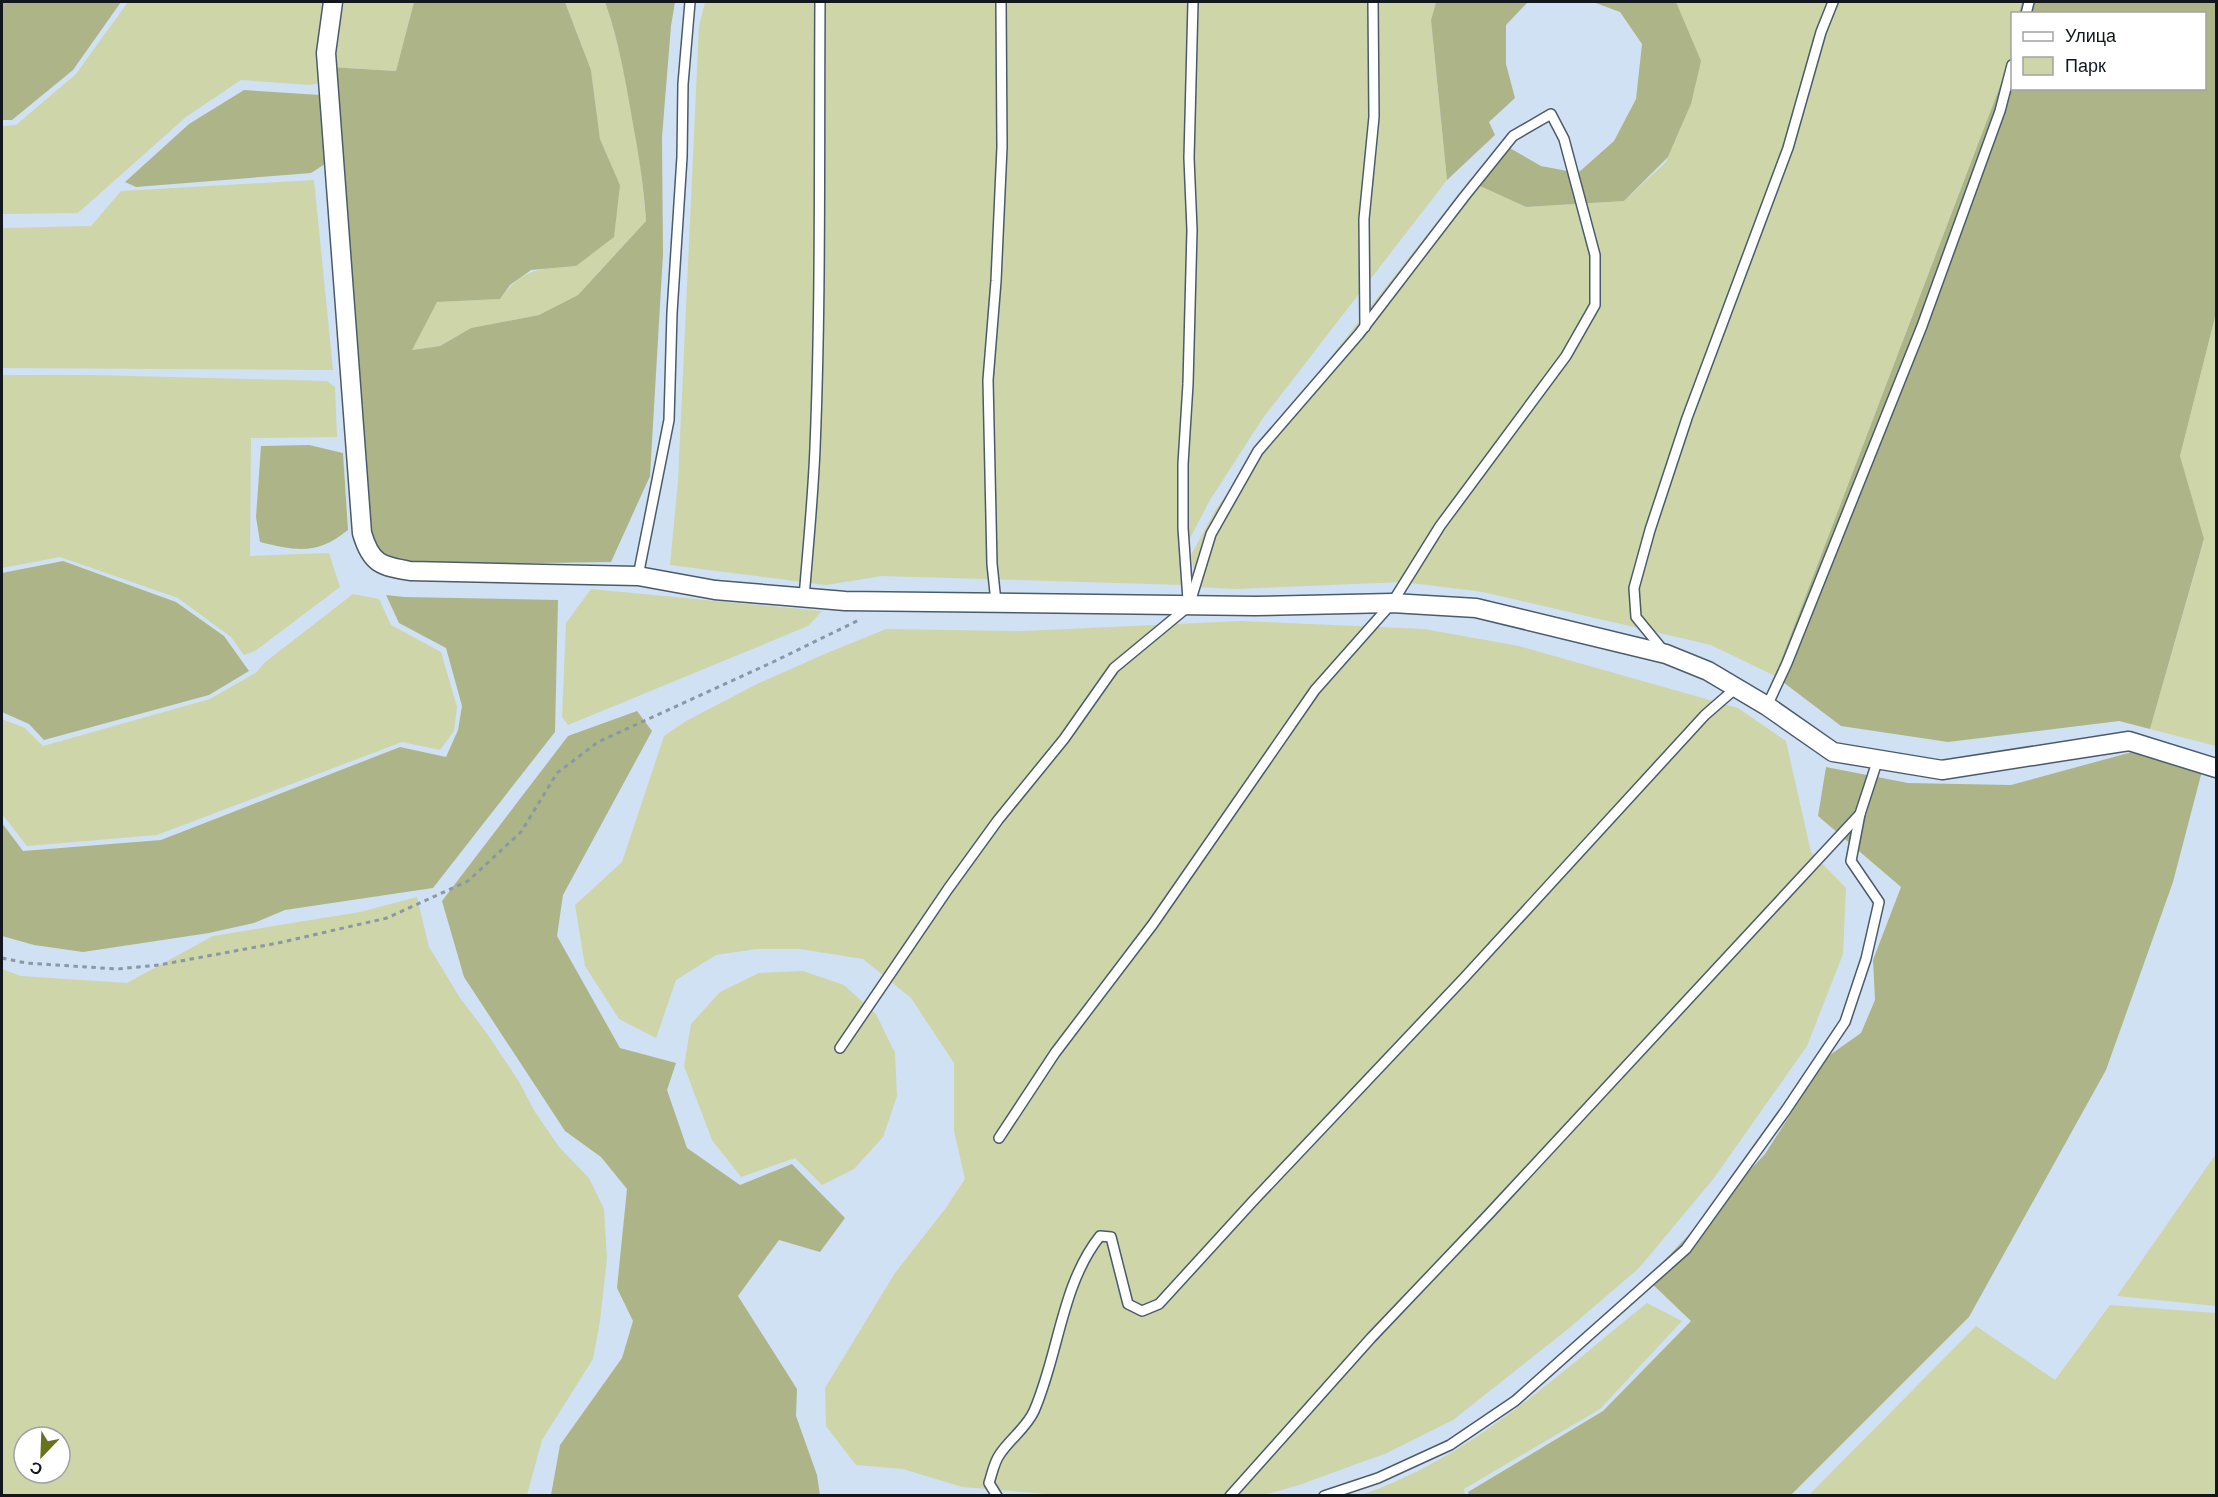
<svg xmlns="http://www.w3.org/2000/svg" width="2218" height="1497" font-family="Arial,sans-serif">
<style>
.green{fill:#cdd5a9;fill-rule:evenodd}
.forest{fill:#adb588}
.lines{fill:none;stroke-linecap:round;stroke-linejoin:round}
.service-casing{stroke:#4c5b6b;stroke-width:12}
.minor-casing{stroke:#4c5b6b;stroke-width:21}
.path{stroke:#8a97a5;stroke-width:3;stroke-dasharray:4.5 4.5;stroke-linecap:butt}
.service{stroke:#fff;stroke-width:9}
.minor{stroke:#fff;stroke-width:18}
</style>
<rect width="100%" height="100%" fill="#d0e1f4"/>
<g class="green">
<path d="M128,2H327L317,47L319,83L310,85L241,80L186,117L78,213L2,214V126L16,125L76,74Z"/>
<path d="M344,2H414L396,71L331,67Z"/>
<path d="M565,2H605C627,67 641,152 646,221L578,295L539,315L471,328L440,346L411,350L436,302L500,299C525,266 538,270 576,266L620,185L600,139L591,70Z"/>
<path d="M705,2H1436L1431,20L1447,180L1263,418L1210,500L1185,548L1184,585L882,576L826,585L670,565L678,481L699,26Z"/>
<path d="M1676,2H2022L2019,13L2012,14V50L2010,60L1775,676L1711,645L1483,592L1403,582L1236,589L1197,587L1191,555L1216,509L1276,427L1469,181L1526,207L1624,201L1666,162L1691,104L1680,17Z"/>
<path d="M314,180L333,370L2,368V228L91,226L121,191Z"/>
<path d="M2216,313V746L2150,729L2204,540L2180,456Z"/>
<path d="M2,375H94L327,381L335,387L337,437L251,438L250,556L329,553L340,587L255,651L244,655L231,637L178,598L60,557L2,568Z"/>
<path d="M591,589L822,611L808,626L568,725L562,717L566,623Z"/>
<path d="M353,594L379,599L391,625L441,652L457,707L454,731L440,750L402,742L157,835L27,846L2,814V719L25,728L43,746L210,699L257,672L264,663Z"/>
<path d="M1242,621L1424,629L1519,646L1738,708L1786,741L1811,852L1846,888L1843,954L1807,1046L1714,1178L1639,1268L1568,1329L1453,1420L1387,1453L1299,1485L1260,1496H1073L962,1487L903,1469L856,1465L826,1426L825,1388L895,1273L945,1209L965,1179L954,1131V1063L911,998L863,959L800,949H756L716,955L676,980L656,1038L619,1019L585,966L575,905L622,862L664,736L686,721L759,683L827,653L886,629L1023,631Z"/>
<path d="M417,897L429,947L460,998L488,1035L518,1080L535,1112L559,1147L589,1178L604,1209L607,1258L600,1321L593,1359L542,1440L527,1495H2V969L21,976L127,983L213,936L360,912ZM24,1437H60V1473H24Z"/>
<path d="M803,971L844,985L876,1014L895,1053L897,1096L883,1137L854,1169L822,1185L795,1158L741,1177L712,1140L684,1066L691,1024L720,992L759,973Z"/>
<path d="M2216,1154V1306L2117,1296Z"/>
<path d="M1647,1303L1682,1321L1600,1409L1464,1489L1465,1495H1361C1471,1458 1558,1374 1647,1303Z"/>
<path d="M2110,1305L2216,1313V1495H1809L1976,1326L2055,1380Z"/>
</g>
<g class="forest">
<path d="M2,2H121L73,70L12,120H2Z"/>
<path d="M414,2H565L591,70L600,139L620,185L614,237L576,266L531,270L510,285L500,299L437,302L412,350L440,346L471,328L539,315L578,295L646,221C644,188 639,156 633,124C626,83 619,41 605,2H675L671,26L662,137L663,254L650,476L611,562L401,565L382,554L368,542L330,67L396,71Z"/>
<path d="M1436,2H1528L1506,25V64L1515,98L1489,122L1495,135L1447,180L1431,20Z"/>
<path d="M1593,2H1676L1701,61L1691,104L1668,157L1624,201L1526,207L1469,181L1508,147L1541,166L1578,173L1614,141L1636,99L1642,44L1620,12Z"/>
<path d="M2022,2H2216V313L2180,456L2204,539L2150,729L2119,721L1948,742L1841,726L1775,676L2010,60L2012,50V88H2204V14L2019,13Z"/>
<path d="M244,90L320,95L325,164L311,173L136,187L125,182L189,124Z"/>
<path d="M309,445L343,453L348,530C317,555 297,551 260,542L256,517L261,446Z"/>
<path d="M63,561L176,602L224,636L249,671L209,695L44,740L29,724L2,712V573Z"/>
<path d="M386,595L404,597L558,600L555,732L433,888L285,910L254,923L209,933L83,952L34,945L2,936V823L23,851L161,840L400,747L446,757L458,730L462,706L446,648L399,623Z"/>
<path d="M637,711L652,731L563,895L557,936L620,1048L676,1063L667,1090L687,1148L740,1185L792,1164L845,1218L820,1252L779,1240L738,1296L797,1389L796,1416L817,1475L820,1495H551L560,1445L622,1358L633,1321L617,1288L627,1189L601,1157L565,1131L464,977L442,901L568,736Z"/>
<path d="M2132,752L2202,771L2173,882L2106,1070L1969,1317L1791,1495L1469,1496L1468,1492L1603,1411L1691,1321L1647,1279L1765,1154L1827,1057L1861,1033L1875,1000L1873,960L1901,887L1818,816L1826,767L1908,783L2011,785Z"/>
</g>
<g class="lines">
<g class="service-casing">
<g id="service">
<path d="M2026,14L2029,2"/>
<path d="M1365,327L1364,219L1374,117L1373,2"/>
<path d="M638,576L669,420L672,313L682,157L683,84L690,2"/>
<path d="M804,598C808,548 813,498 815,448C821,299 819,150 820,2"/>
<path d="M1188,600L1183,528V464L1188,384L1192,230L1189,158L1193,2"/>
<path d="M996,602L992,564L988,380L996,281L1002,147L1001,2"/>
<path d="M1663,650L1636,617L1634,588L1650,530L1687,418L1788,148L1821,32L1833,2"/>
<path d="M1767,706L1787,663L1922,326L2000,111L2012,65"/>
<path d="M840,1048L948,889L998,820L1064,739L1114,668L1189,606L1211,534L1258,451L1359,334L1464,197L1513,136L1551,114L1564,139L1595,255V305L1566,356L1440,526L1392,603L1315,690L1153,924L1055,1053L999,1138"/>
<path d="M997,1496L989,1483C992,1474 994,1462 1000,1454C1010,1439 1027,1427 1034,1411C1059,1354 1061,1285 1100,1236L1111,1237L1128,1304L1142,1311L1159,1304L1254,1200L1464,978L1705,715L1736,688"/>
<path d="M1230,1496L1371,1338L1489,1214L1860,814"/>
<path d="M1324,1496L1378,1478L1450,1445L1515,1401L1686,1249L1786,1110L1845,1022L1866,959L1879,902L1851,861L1860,814L1878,759"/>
</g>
</g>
<g class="minor-casing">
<path id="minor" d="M333,2L326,53L362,533C371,564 381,566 410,571L638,576L715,590L845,601L1255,606L1392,603L1476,608L1666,654L1708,671L1767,706L1833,752L1942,770L2129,741L2216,768"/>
</g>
<path class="path" d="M2,958L26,963L117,969L159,965L278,943L387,918L468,881L521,832L557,773L598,742L773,662L859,620"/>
<use href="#service" class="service"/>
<use href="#minor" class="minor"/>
</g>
<rect width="2218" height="1497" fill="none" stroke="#11171d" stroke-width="6"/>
<rect x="2011" y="12" width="195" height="78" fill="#ffffff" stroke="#a0a2a5" stroke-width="1.5"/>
<rect x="2023" y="32" width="30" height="9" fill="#ffffff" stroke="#a0a2a5" stroke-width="1.5"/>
<text x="2065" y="42" font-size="18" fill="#11171d">Улица</text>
<rect x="2023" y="57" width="30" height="18" fill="#cdd5a9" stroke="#a0a2a5" stroke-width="1.5"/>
<text x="2065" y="72" font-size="18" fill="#11171d">Парк</text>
<g transform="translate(42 1455) rotate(203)"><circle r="28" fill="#ffffff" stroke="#a0a2a5" stroke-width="1.5"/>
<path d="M0-4.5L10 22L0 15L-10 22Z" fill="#69731d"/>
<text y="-9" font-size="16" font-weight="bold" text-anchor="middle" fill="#11171d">С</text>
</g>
</svg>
